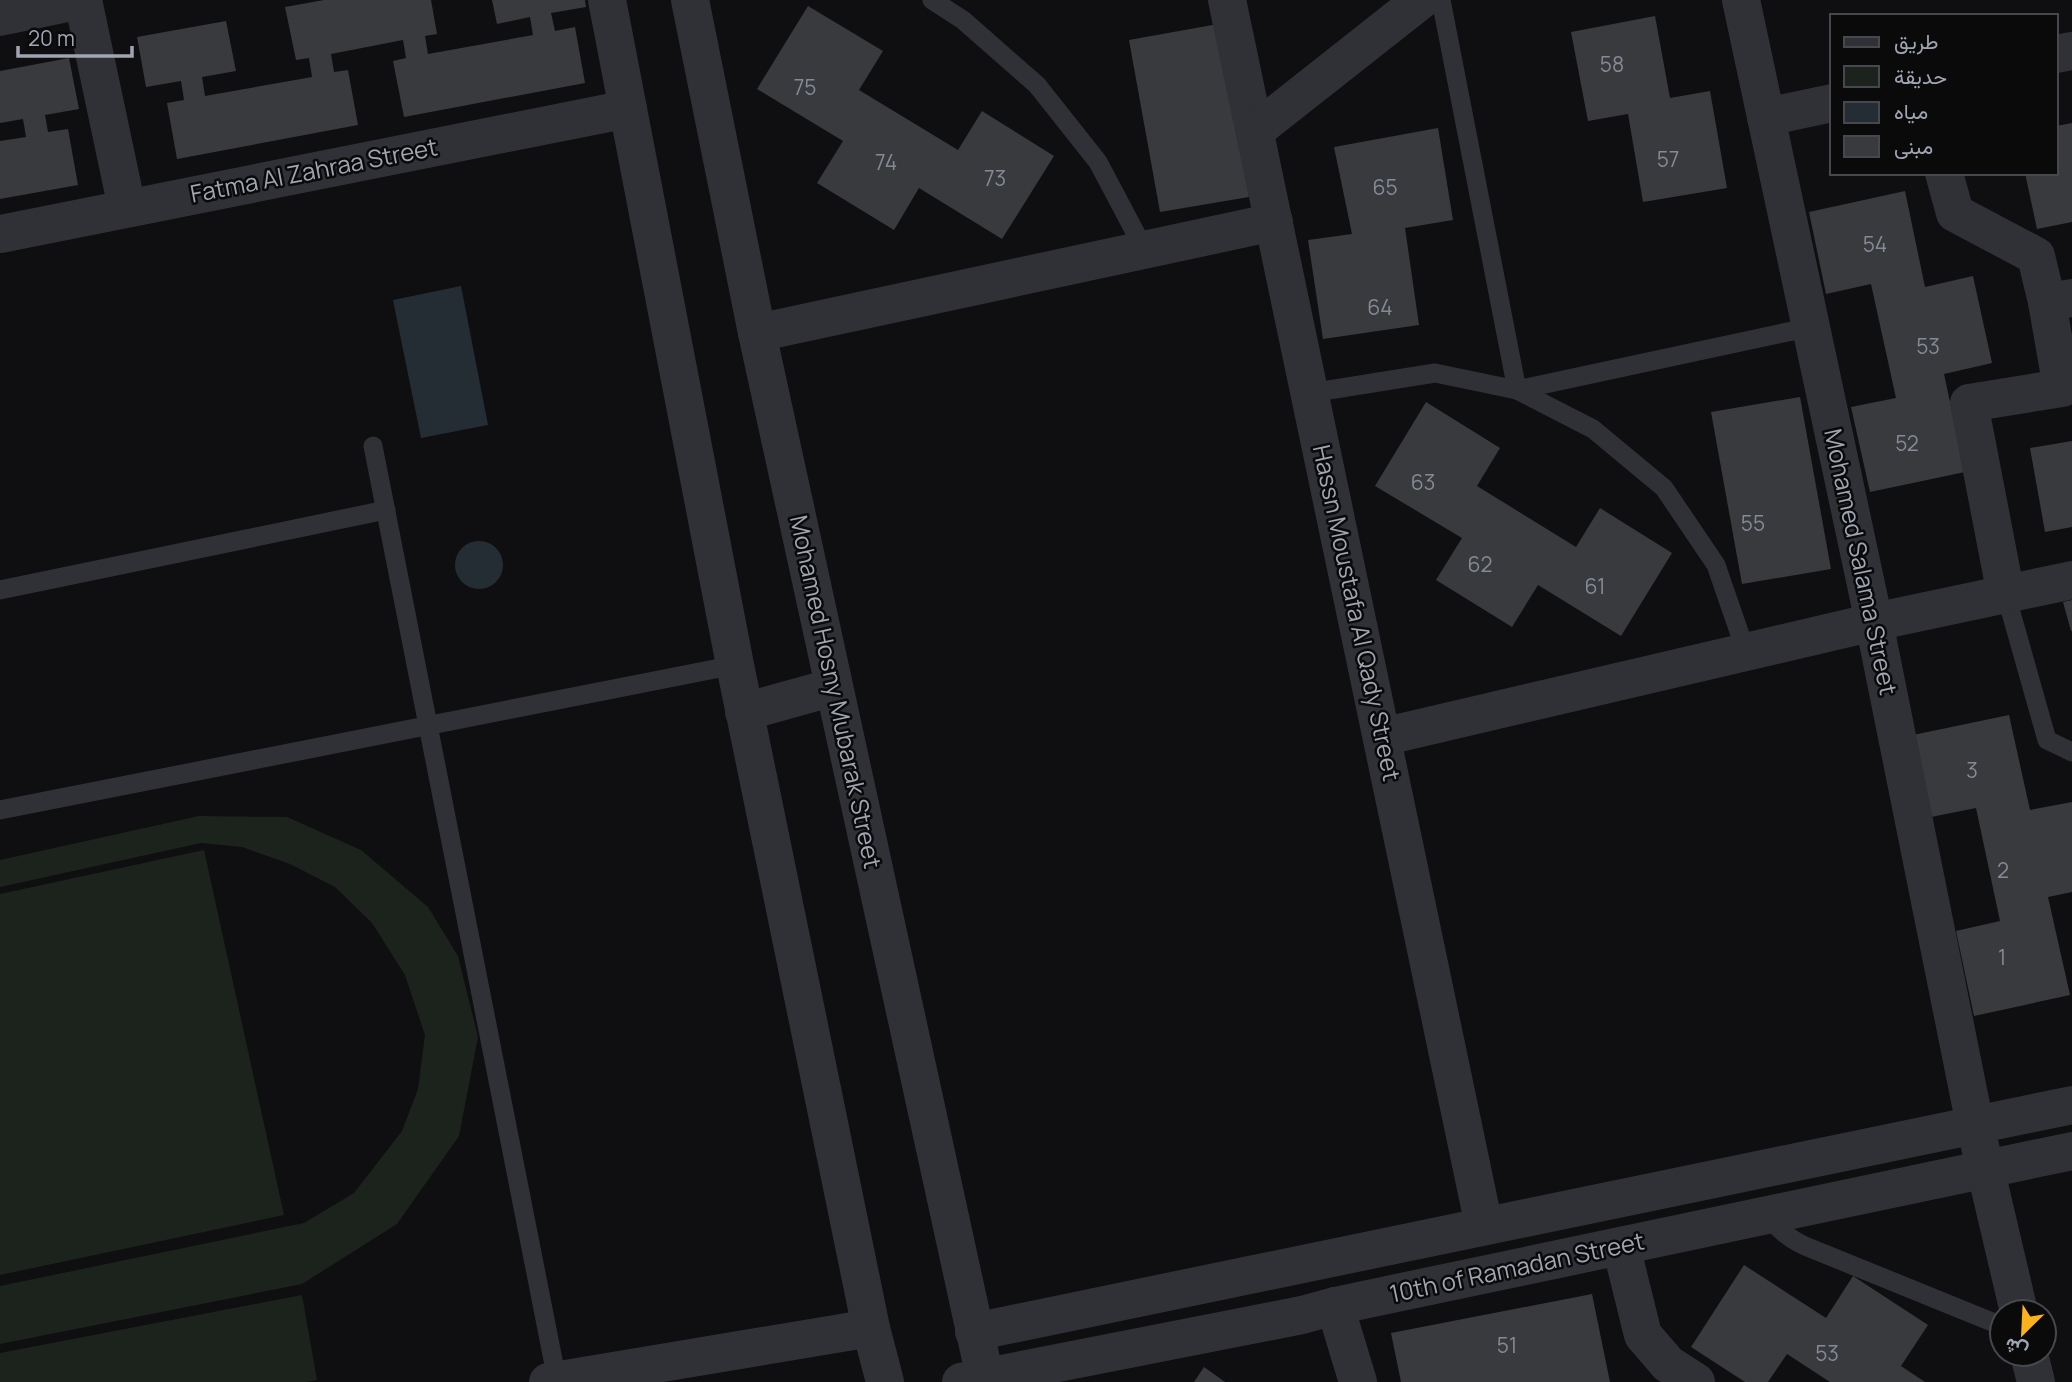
<svg xmlns="http://www.w3.org/2000/svg" width="2072" height="1382" font-family="Manrope,Vazirmatn,sans-serif">
<style>
.green{fill:#1b231c}
.water{fill:#252d34}
.building{fill:#383a3e}
.lines{fill:none;stroke-linecap:round;stroke-linejoin:round}
.service{stroke:#303136;stroke-width:19}
.minor{stroke:#303136;stroke-width:38}
.tertiary{stroke:#303136;stroke-width:38}
.labels{text-anchor:middle;stroke-width:5;stroke-linejoin:round;paint-order:stroke}
.number-label{font-size:21px;fill:#858a95}
.street-label{font-size:24px;fill:#9fa5b2;stroke:#0a0a0b}
</style>
<rect width="100%" height="100%" fill="#0f0f11"/>
<g class="green">
<path d="M199,816L287,817L361,850L428,907L458,956L478,1037L459,1136L397,1224L302,1284L0,1344V1286L304,1223L354,1193L402,1131L418,1089L425,1035L405,975L372,923L335,887L290,864L242,847L201,843L0,887V860Z"/>
<path d="M204,850L284,1215L0,1275V894Z"/>
<path d="M302,1295L317,1380L306,1382H0V1353Z"/>
</g>
<g class="water">
<path d="M461,286L488,425L421,438L393,300Z"/>
<circle cx="479" cy="565" r="24"/>
</g>
<g class="building">
<path d="M324,0H431L437,34L425,36L428,54L533,35L530,17L497,24L492,0H585L586,7L551,13L555,31L575,27L585,83L404,117L393,61L406,58L403,40L331,54L334,72L348,70L358,125L177,159L167,103L184,100L181,81L146,87L137,37L226,21L236,71L202,77L205,96L312,77L309,58L296,60L285,7Z"/>
<path d="M808,6L883,51L859,90L958,150L982,111L1054,156L1002,239L919,188L894,230L817,183L843,141L757,89Z"/>
<path d="M1655,16L1670,98L1710,91L1727,188L1643,202L1628,114L1588,121L1571,32Z"/>
<path d="M1218,24L1249,197L1160,212L1129,40Z"/>
<path d="M69,58L79,109L45,115L48,132L68,129L78,185L0,199V141L26,137L23,119L0,123V71Z"/>
<path d="M2072,123V222L2037,229L2025,173H2056V126Z"/>
<path d="M1438,128L1453,220L1405,228L1419,325L1323,339L1308,240L1352,234L1334,147Z"/>
<path d="M1905,191L1925,287L1973,276L1992,363L1944,374L1965,472L1870,492L1851,407L1896,398L1871,284L1826,294L1809,212Z"/>
<path d="M1800,397L1831,569L1742,584L1711,412Z"/>
<path d="M1426,402L1500,448L1477,486L1576,547L1600,508L1672,553L1621,636L1538,585L1512,627L1436,580L1462,538L1375,486Z"/>
<path d="M2072,441V527L2045,532L2030,448Z"/>
<path d="M2072,600V631H2071L2063,602Z"/>
<path d="M2009,715L2030,810L2072,802V892L2048,897L2070,995L1974,1016L1956,931L2000,921L1976,808L1931,817L1913,735Z"/>
<path d="M1744,1265L1826,1318L1853,1276L1928,1325L1901,1366L1925,1382H1830L1787,1354L1768,1382H1745L1691,1347Z"/>
<path d="M1592,1294L1610,1382H1401L1391,1333Z"/>
<path d="M1204,1367L1225,1382H1194Z"/>
</g>
<g class="lines">
<g class="service">
<path d="M932,0L963,20L1037,85L1098,162L1144,249"/>
<path d="M1441,0L1517,390L1811,327"/>
<path d="M1310,393L1435,373L1517,390L1593,429L1664,488L1716,565L1746,652"/>
<path d="M373,446L557,1380"/>
<path d="M0,590L386,510"/>
<path d="M2006,595L2047,740L2072,752"/>
<path d="M0,810L735,665"/>
<path d="M1767,1215C1778,1229 1788,1238 1805,1246L2002,1326"/>
</g>
<g class="minor">
<path d="M83,0L127,208"/>
<path d="M1227,0L1484,1226"/>
<path d="M1741,0L1874,622L1975,1125L2019,1312"/>
<path d="M0,17L82,0"/>
<path d="M2056,54L2072,51"/>
<path d="M1766,117L1832,103"/>
<path d="M1255,131L1421,0"/>
<path d="M1944,173L1955,213L2036,256L2047,302"/>
<path d="M0,234L628,109"/>
<path d="M757,333L1274,222"/>
<path d="M2006,595L1969,403L2062,388L2047,302L2072,298"/>
<path d="M1382,737L1874,622L2072,580"/>
<path d="M1621,1246L1643,1335L1668,1364L1696,1382"/>
<path d="M1335,1306L1358,1382"/>
<path d="M2029,1354L2036,1382"/>
</g>
<g class="tertiary">
<path d="M607,0L735,665L871,1328L885,1382"/>
<path d="M690,0L757,333L986,1382"/>
<path d="M744,712L834,687"/>
<path d="M974,1332L2072,1105"/>
<path d="M548,1382L871,1328"/>
<path d="M961,1382L1302,1315L1335,1306L2072,1151"/>
</g>
</g>
<g class="labels">
<g class="number-label">
<text x="1612" y="72">58</text>
<text x="805" y="95">75</text>
<text x="1668" y="167">57</text>
<text x="886" y="170">74</text>
<text x="995" y="186">73</text>
<text x="1385" y="195">65</text>
<text x="1875" y="252">54</text>
<text x="1380" y="315">64</text>
<text x="1928" y="354">53</text>
<text x="1907" y="451">52</text>
<text x="1423" y="490">63</text>
<text x="1753" y="531">55</text>
<text x="1480" y="572">62</text>
<text x="1595" y="594">61</text>
<text x="1972" y="778">3</text>
<text x="2003" y="878">2</text>
<text x="2002" y="965">1</text>
<text x="1507" y="1353">51</text>
<text x="1827" y="1361">53</text>
</g>
<g class="street-label">
<text transform="translate(314 171) rotate(-11)" y="8">Fatma Al Zahraa Street</text>
<text transform="translate(1860 562) rotate(78)" y="8">Mohamed Salama Street</text>
<text transform="translate(1356 613) rotate(78)" y="8">Hassn Moustafa Al Qady Street</text>
<text transform="translate(835 692) rotate(78)" y="8">Mohamed Hosny Mubarak Street</text>
<text transform="translate(1517 1268) rotate(-12)" y="8">10th of Ramadan Street</text>
</g>
</g>
<rect x="1830" y="14" width="228" height="161" fill="#0a0a0b" stroke="#46484e" stroke-width="2"/>
<rect x="1844" y="37" width="35" height="10" fill="#303136" stroke="#46484e" stroke-width="2"/>
<text x="1894" y="49" font-size="21" fill="#9fa5b2">طريق</text>
<rect x="1844" y="66" width="35" height="21" fill="#1b231c" stroke="#46484e" stroke-width="2"/>
<text x="1894" y="84" font-size="21" fill="#9fa5b2">حديقة</text>
<rect x="1844" y="102" width="35" height="21" fill="#252d34" stroke="#46484e" stroke-width="2"/>
<text x="1894" y="119" font-size="21" fill="#9fa5b2">مياه</text>
<rect x="1844" y="136" width="35" height="21" fill="#383a3e" stroke="#46484e" stroke-width="2"/>
<text x="1894" y="154" font-size="21" fill="#9fa5b2">مبنى</text>
<g transform="translate(2023 1333) rotate(204)"><circle r="33" fill="#0a0a0b" stroke="#46484e" stroke-width="2"/>
<path d="M0-5L12 26L0 18L-12 26Z" fill="#fbb21d"/>
<text y="-10" font-size="19" font-weight="bold" text-anchor="middle" fill="#9fa5b2">ش</text>
</g>
<path d="M18 46v10h114v-10" fill="none" stroke="#9fa5b2" stroke-width="3.5"/>
<text x="28" y="46" font-size="21" fill="#9fa5b2" stroke="#0a0a0b" stroke-width="5" paint-order="stroke">20 m</text>
</svg>
